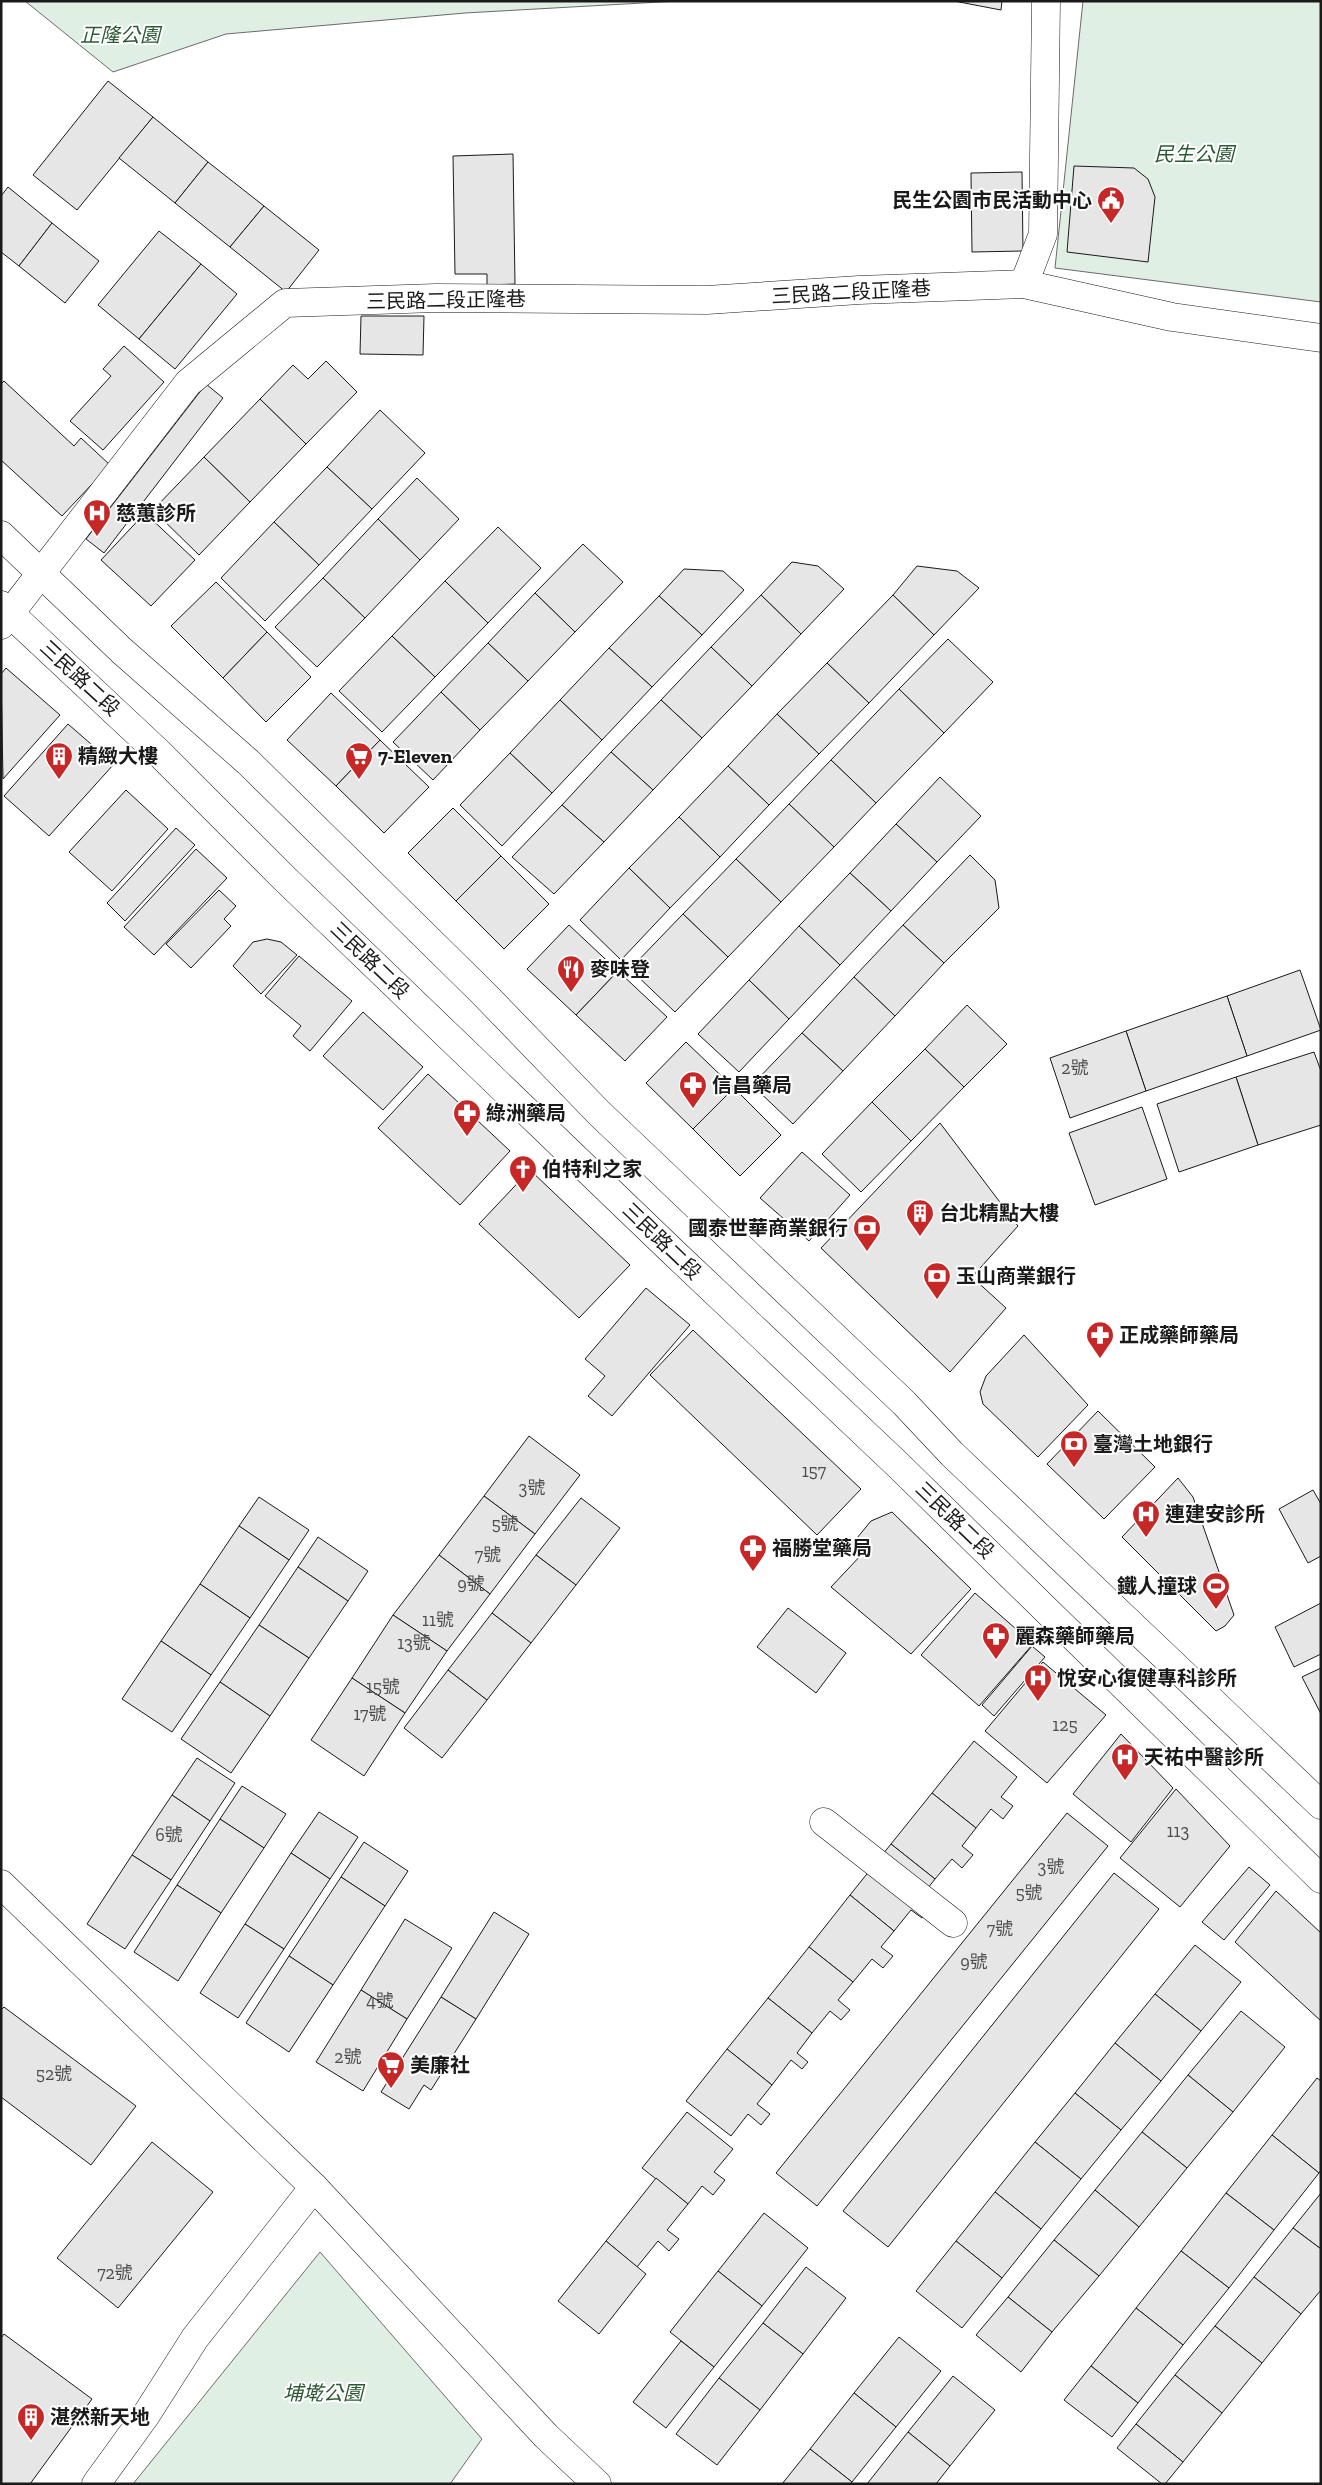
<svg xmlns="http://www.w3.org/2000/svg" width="1322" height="2485" font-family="'Zilla Slab','Noto Sans TC',serif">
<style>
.green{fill:#e0efe3;stroke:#6a6a6a}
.building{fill:#e6e6e6;stroke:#1a1a1a}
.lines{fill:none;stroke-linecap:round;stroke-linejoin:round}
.minor-casing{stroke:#1a1a1a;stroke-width:29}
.minor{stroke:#fff;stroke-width:28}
.labels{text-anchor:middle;stroke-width:4;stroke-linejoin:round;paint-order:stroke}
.number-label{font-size:18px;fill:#4d4d4d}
.park-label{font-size:20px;font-style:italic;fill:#2b5a34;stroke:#fff}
.poi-label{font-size:20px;font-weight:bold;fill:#1a1a1a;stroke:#fff;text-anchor:start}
.street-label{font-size:20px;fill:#1a1a1a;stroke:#fff}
</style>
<rect width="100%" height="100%" fill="#fff"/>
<g class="green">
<path d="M25,1H678L465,13L226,34L113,72Z"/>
<path d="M1083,1H1321V302L1055,268Z"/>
<path d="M320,2252L482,2439L450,2484H133Z"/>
</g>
<g class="building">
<path d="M954,1H1002L1001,10Z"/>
<path d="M108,81L153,117L77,210L33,175Z"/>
<path d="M153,117L208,162L175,203L119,158Z"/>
<path d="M513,154L515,284L487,285V274H455L453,156Z"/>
<path d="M208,162L264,206L230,247L175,203Z"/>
<path d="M1074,166L1134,168L1148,179L1155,197L1148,262L1067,252Z"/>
<path d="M1022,172L1023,251L972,252L971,173Z"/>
<path d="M8,187L52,223L19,266L1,252V196Z"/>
<path d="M264,206L319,250L286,292L230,247Z"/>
<path d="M52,223L99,261L65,303L19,266Z"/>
<path d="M159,231L201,264L139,339L98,305Z"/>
<path d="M201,264L237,294L175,369L139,339Z"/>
<path d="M361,316H424L423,355L360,354Z"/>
<path d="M124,346L164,382L103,450L70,421L111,376L103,369Z"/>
<path d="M326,361L357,392L306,444L260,399L293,365L308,379Z"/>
<path d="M4,381L74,446L81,438L110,465L62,516L1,460V384Z"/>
<path d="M206,384L223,398L104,553L86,539Z"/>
<path d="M260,399L306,444L250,502L204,457Z"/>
<path d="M380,410L425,453L372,509L327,467Z"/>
<path d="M204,457L250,502L199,555L153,510Z"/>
<path d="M327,467L372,509L319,565L274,522Z"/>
<path d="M417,478L459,519L420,560L378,519Z"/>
<path d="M145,513L195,560L151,606L101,560Z"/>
<path d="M378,519L420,560L365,618L323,578Z"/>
<path d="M274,522L319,565L265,621L221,578Z"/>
<path d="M498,527L541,568L488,623L445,581Z"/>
<path d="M583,544L623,582L575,632L535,593Z"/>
<path d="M792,562L818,566L844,589L801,634L761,595Z"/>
<path d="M917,566L957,571L979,588L934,635L893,595Z"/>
<path d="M684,569L723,571L744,590L702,635L659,596Z"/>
<path d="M323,578L365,618L317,667L275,627Z"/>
<path d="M445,581L488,623L435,677L392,636Z"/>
<path d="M216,582L267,632L223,678L171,626Z"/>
<path d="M535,593L575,632L528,681L488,643Z"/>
<path d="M761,595L801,634L752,686L711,647Z"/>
<path d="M893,595L934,635L869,703L827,663Z"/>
<path d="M659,596L702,635L652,687L609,648Z"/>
<path d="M267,632L311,677L266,722L223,678Z"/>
<path d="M392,636L435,677L382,732L339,691Z"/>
<path d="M948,639L993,682L944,733L899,689Z"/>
<path d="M488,643L528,681L480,730L441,692Z"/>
<path d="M711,647L752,686L702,738L661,700Z"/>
<path d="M609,648L652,687L602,740L560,700Z"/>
<path d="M827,663L869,703L819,754L777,714Z"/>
<path d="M6,668L60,715L3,779L1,674Z"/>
<path d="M899,689L944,733L876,803L831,760Z"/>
<path d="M441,692L480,730L433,780L393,742Z"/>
<path d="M331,693L380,740L336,786L287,740Z"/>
<path d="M560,700L602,740L552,793L510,753Z"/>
<path d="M661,700L702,738L653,790L611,752Z"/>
<path d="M777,714L819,754L769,805L728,766Z"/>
<path d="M68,724L114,764L49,836L4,796Z"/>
<path d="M380,740L429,787L384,833L336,786Z"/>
<path d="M611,752L653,790L604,842L562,805Z"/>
<path d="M510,753L552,793L502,846L460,805Z"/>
<path d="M831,760L876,803L834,847L789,804Z"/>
<path d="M728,766L769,805L720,857L679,817Z"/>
<path d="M940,777L981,816L937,862L896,824Z"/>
<path d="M126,790L168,829L112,891L69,852Z"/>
<path d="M789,804L834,847L781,902L736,859Z"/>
<path d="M562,805L604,842L554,894L512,857Z"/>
<path d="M453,808L501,856L456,901L408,853Z"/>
<path d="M679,817L720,857L670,908L629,868Z"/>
<path d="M896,824L937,862L891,911L850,873Z"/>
<path d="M176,828L195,845L125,921L107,903Z"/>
<path d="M196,849L227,878L154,955L124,927Z"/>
<path d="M970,855L995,880L999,908L944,963L903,925Z"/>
<path d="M501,856L549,904L504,949L456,901Z"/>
<path d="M736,859L781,902L728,957L683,914Z"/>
<path d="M629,868L670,908L621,960L580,920Z"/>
<path d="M850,873L891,911L840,965L799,926Z"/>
<path d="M219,890L236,906L224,919L231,926L191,968L166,944Z"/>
<path d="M683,914L728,957L675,1012L630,969Z"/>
<path d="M569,925L618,971L576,1015L527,969Z"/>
<path d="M903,925L944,963L895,1016L854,977Z"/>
<path d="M799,926L840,965L789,1019L749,980Z"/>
<path d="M267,939L281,942L297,955L261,994L233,966L253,942Z"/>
<path d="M299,956L352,1001L310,1051L293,1036L301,1026L265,996Z"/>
<path d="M1300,970L1321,1030L1247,1056L1227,996Z"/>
<path d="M618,971L667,1017L625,1061L576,1015Z"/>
<path d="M854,977L895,1016L843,1071L802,1033Z"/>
<path d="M749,980L789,1019L739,1072L698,1034Z"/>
<path d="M1227,996L1247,1056L1146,1091L1126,1031Z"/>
<path d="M967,1005L1007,1044L964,1087L925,1049Z"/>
<path d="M363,1012L423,1067L383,1110L323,1056Z"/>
<path d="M1126,1031L1146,1091L1070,1118L1050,1058Z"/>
<path d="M802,1033L843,1071L793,1124L752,1085Z"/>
<path d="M686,1042L734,1088L693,1129L646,1083Z"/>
<path d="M925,1049L964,1087L911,1141L872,1102Z"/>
<path d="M1314,1052L1321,1071V1125L1258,1145L1236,1077Z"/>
<path d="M428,1074L510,1151L460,1205L378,1128Z"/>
<path d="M1236,1077L1258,1145L1179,1172L1157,1104Z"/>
<path d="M734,1088L781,1135L740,1176L693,1129Z"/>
<path d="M872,1102L911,1141L861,1192L822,1154Z"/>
<path d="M1142,1107L1167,1179L1095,1205L1069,1133Z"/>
<path d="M940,1123L1018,1226L972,1277L1006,1308L950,1372L821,1248Z"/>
<path d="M802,1152L850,1195L809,1241L760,1198Z"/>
<path d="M530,1170L630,1265L579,1318L479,1224Z"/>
<path d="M646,1288L690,1325L612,1416L588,1396L605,1376L585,1359Z"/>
<path d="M693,1330L861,1489L817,1535L650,1375Z"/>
<path d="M1024,1335L1088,1405L1038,1457L983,1404L980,1392L986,1376Z"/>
<path d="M1098,1411L1155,1467L1104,1519L1047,1464Z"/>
<path d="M529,1436L580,1475L535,1534L484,1496Z"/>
<path d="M1178,1478L1193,1497L1234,1615L1225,1626L1216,1631L1122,1537Z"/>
<path d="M1313,1490L1321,1504V1556L1308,1563L1279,1509Z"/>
<path d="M484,1496L535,1534L490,1594L439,1555Z"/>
<path d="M259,1497L309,1530L289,1560L239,1526Z"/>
<path d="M581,1498L620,1528L576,1585L536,1555Z"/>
<path d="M892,1512L971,1589L911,1654L831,1587L863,1553L852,1544L871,1521Z"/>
<path d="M239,1526L289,1560L250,1618L200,1584Z"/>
<path d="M318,1537L368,1571L348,1601L298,1567Z"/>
<path d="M439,1555L490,1594L447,1651L393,1615Z"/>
<path d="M536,1555L576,1585L531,1643L492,1613Z"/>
<path d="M298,1567L348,1601L309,1658L259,1625Z"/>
<path d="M200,1584L250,1618L211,1675L161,1641Z"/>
<path d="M975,1593L1033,1644L979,1706L921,1655Z"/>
<path d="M1321,1603V1654L1294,1667L1275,1627Z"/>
<path d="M788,1608L846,1653L816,1693L757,1647Z"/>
<path d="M492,1613L531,1643L487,1700L448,1670Z"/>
<path d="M393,1615L447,1651L405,1713L352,1678Z"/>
<path d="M259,1625L309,1658L270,1716L220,1682Z"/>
<path d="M161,1641L211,1675L172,1732L122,1699Z"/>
<path d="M1032,1646L1045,1657L994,1716L982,1705Z"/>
<path d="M1043,1662L1106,1715L1047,1783L985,1731Z"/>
<path d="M1321,1668V1714L1302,1677Z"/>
<path d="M448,1670L487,1700L442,1758L404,1728Z"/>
<path d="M352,1678L405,1713L364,1776L311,1740Z"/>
<path d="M220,1682L270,1716L231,1773L181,1739Z"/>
<path d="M1121,1734L1173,1788L1131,1842L1073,1794Z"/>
<path d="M974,1741L1017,1777L1001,1797L1013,1806L1003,1819L991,1809L976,1828L932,1793Z"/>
<path d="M197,1758L235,1783L210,1821L172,1795Z"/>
<path d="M242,1786L286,1814L264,1848L220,1819Z"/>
<path d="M1176,1789L1230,1846L1180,1907L1120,1858Z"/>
<path d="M932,1793L976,1828L962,1846L973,1855L962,1868L952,1859L935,1879L891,1844Z"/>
<path d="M172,1795L210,1821L171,1880L132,1855Z"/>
<path d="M319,1812L358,1837L330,1879L291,1853Z"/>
<path d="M1067,1813L1108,1846L817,2206L776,2173Z"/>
<path d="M220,1819L264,1848L221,1913L177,1885Z"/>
<path d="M364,1842L408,1871L385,1906L341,1877Z"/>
<path d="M891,1844L935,1879L920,1898L931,1907L922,1918L911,1910L894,1931L850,1895Z"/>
<path d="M291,1853L330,1879L284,1949L245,1924Z"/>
<path d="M132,1855L171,1880L125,1949L87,1924Z"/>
<path d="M1249,1867L1270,1885L1224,1940L1202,1922Z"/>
<path d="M1114,1873L1159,1909L888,2247L843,2211Z"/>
<path d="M341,1877L385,1906L333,1985L289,1956Z"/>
<path d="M177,1885L221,1913L178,1981L134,1952Z"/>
<path d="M1276,1891L1321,1933V2021L1235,1942Z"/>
<path d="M850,1895L894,1931L881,1947L893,1956L883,1968L872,1959L853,1982L809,1947Z"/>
<path d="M494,1912L529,1934L476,2019L441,1997Z"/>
<path d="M405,1919L452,1948L407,2019L361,1990Z"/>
<path d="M245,1924L284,1949L238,2018L200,1993Z"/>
<path d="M1195,1945L1241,1982L1201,2031L1155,1994Z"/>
<path d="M809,1947L853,1982L838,2000L850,2010L841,2020L830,2011L812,2033L768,1998Z"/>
<path d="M289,1956L333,1985L289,2052L246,2023Z"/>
<path d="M361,1990L407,2019L363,2091L316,2062Z"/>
<path d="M1155,1994L1201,2031L1161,2081L1115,2043Z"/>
<path d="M441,1997L476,2019L431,2090L424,2085L409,2109L381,2092Z"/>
<path d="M768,1998L812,2033L797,2053L808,2062L802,2069L791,2060L772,2085L727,2049Z"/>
<path d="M4,2007L136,2106L91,2165L1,2097V2010Z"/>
<path d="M1241,2011L1285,2047L1233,2112L1188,2075Z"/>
<path d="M1115,2043L1161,2081L1121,2130L1075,2093Z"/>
<path d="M727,2049L772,2085L757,2104L770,2114L761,2125L748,2114L731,2136L686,2101Z"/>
<path d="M1188,2075L1233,2112L1187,2168L1142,2132Z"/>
<path d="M1317,2078L1321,2081V2170L1319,2173L1272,2135Z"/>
<path d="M1075,2093L1121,2130L1081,2179L1035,2142Z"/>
<path d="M687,2112L733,2149L714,2172L725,2180L713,2195L702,2186L688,2204L642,2168Z"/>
<path d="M1142,2132L1187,2168L1139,2227L1095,2190Z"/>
<path d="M1272,2135L1319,2173L1274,2230L1226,2193Z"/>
<path d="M152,2142L213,2192L118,2308L57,2258Z"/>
<path d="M1035,2142L1081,2179L1041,2229L995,2192Z"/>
<path d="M656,2178L688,2204L667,2230L679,2239L669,2251L658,2241L637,2267L606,2241Z"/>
<path d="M1095,2190L1139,2227L1099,2276L1054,2240Z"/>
<path d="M995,2192L1041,2229L1002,2278L956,2241Z"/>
<path d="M1226,2193L1274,2230L1229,2288L1181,2251Z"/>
<path d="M1321,2193V2249L1293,2228Z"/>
<path d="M764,2213L808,2248L762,2306L718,2271Z"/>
<path d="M1293,2228L1321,2249V2290L1301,2314L1254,2277Z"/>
<path d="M1054,2240L1099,2276L1052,2332L1008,2297Z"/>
<path d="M606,2241L646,2274L599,2334L558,2301Z"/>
<path d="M956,2241L1002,2278L962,2328L916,2291Z"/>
<path d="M1181,2251L1229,2288L1183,2345L1136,2308Z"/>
<path d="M806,2267L846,2298L803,2354L763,2323Z"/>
<path d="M718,2271L762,2306L714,2367L670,2332Z"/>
<path d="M1254,2277L1301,2314L1262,2363L1215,2326Z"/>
<path d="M1008,2297L1052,2332L1021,2372L976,2335Z"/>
<path d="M1136,2308L1183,2345L1138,2403L1091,2366Z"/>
<path d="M763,2323L803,2354L760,2410L719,2378Z"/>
<path d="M1215,2326L1262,2363L1222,2413L1175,2375Z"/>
<path d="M4,2334L92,2399L30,2484H1V2338Z"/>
<path d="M899,2337L941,2371L896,2427L854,2393Z"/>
<path d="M681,2341L714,2367L666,2428L633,2402Z"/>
<path d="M1091,2366L1138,2403L1112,2437L1064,2400Z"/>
<path d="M1175,2375L1222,2413L1183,2462L1136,2424Z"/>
<path d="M953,2376L995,2410L950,2466L908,2432Z"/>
<path d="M719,2378L760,2410L717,2465L676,2434Z"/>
<path d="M854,2393L896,2427L852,2482L810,2449Z"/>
<path d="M1136,2424L1183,2462L1165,2484H1162L1117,2448Z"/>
<path d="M908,2432L950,2466L936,2484H867Z"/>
<path d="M810,2449L852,2482L850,2484H782Z"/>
</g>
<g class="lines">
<g class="minor-casing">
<g id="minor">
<path d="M1024,284L1043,234L1046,1"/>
<path d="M1,535L122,651L248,762L482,992L599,1113L904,1403L952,1454L1321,1805"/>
<path d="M1,605L158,752L284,878L672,1251L898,1465L1321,1879"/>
<path d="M1,625L188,383L285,303L436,298L707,300L859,290L1024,284L1172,317L1321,338"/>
<path d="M824,1822L953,1923"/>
<path d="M1,1884L314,2187L546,2436L597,2484"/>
<path d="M96,2484L146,2415L195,2338L314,2187"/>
</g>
</g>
<use href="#minor" class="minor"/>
</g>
<defs>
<g id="civic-pin" transform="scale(1.4375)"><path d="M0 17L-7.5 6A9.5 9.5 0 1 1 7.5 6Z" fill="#c62828" stroke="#fff"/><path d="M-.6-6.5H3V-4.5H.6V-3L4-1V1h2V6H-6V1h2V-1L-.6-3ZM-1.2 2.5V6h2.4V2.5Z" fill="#fff"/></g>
<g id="hospital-pin" transform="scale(1.4375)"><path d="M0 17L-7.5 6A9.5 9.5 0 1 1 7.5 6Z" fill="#c62828" stroke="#fff"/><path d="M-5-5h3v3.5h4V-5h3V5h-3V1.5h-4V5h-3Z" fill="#fff"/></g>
<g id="building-pin" transform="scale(1.4375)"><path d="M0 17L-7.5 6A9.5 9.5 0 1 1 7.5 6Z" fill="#c62828" stroke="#fff"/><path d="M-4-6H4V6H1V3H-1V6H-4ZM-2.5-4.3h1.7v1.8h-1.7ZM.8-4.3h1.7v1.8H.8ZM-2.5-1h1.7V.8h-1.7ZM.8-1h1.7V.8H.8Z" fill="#fff"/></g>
<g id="supermarket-pin" transform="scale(1.4375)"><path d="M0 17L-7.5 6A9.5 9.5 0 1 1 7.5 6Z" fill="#c62828" stroke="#fff"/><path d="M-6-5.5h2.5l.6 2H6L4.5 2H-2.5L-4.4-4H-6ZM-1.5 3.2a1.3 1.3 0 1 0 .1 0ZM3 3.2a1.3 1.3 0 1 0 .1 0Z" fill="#fff"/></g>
<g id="restaurant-pin" transform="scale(1.4375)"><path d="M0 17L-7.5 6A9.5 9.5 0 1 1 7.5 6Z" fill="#c62828" stroke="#fff"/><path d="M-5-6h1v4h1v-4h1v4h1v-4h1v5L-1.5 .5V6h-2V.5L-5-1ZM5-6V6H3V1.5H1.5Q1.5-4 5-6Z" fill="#fff"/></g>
<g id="pharmacy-pin" transform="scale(1.4375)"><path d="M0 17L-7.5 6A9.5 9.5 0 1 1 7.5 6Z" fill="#c62828" stroke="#fff"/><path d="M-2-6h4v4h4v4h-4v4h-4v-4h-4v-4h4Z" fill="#fff"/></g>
<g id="church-pin" transform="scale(1.4375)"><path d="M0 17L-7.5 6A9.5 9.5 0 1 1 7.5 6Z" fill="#c62828" stroke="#fff"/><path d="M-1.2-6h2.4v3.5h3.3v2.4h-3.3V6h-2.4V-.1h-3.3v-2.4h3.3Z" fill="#fff"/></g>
<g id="bank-pin" transform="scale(1.4375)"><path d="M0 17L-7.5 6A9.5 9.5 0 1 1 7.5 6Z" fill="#c62828" stroke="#fff"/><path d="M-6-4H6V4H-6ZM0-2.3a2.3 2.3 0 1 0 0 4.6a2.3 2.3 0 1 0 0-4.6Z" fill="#fff"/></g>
<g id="stadium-pin" transform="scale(1.4375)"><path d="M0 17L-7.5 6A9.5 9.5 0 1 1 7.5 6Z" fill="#c62828" stroke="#fff"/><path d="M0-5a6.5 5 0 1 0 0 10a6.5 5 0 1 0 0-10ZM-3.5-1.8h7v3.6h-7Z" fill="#fff"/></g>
</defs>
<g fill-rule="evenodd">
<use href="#civic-pin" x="1111" y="200"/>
<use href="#hospital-pin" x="97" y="513"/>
<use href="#building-pin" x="59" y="756"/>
<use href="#supermarket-pin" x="359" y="756"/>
<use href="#restaurant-pin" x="571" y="969"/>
<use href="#pharmacy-pin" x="693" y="1085"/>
<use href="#pharmacy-pin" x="467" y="1113"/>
<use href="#church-pin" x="523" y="1169"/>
<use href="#building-pin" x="920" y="1213"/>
<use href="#bank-pin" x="867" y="1228"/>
<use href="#bank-pin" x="937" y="1276"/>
<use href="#pharmacy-pin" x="1100" y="1335"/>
<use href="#bank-pin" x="1074" y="1444"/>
<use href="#hospital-pin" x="1146" y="1514"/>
<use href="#pharmacy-pin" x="753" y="1548"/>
<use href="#stadium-pin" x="1216" y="1586"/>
<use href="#pharmacy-pin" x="996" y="1636"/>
<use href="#hospital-pin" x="1038" y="1678"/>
<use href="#hospital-pin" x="1125" y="1757"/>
<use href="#supermarket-pin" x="391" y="2065"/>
<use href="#building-pin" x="31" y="2417"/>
</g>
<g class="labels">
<g class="number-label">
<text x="1075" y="1074">2號</text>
<text x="814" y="1477">157</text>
<text x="532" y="1494">3號</text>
<text x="505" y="1530">5號</text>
<text x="488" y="1561">7號</text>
<text x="471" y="1590">9號</text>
<text x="438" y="1626">11號</text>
<text x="414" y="1649">13號</text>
<text x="383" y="1693">15號</text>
<text x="370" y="1720">17號</text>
<text x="1065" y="1731">125</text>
<text x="1178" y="1837">113</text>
<text x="169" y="1841">6號</text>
<text x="1051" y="1873">3號</text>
<text x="1029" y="1899">5號</text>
<text x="1000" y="1935">7號</text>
<text x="974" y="1968">9號</text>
<text x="380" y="2007">4號</text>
<text x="348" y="2063">2號</text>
<text x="54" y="2080">52號</text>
<text x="115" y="2279">72號</text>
</g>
<g class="park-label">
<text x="120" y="42">正隆公園</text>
<text x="1194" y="161">民生公園</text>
<text x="323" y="2400">埔墘公園</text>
</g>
<g class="poi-label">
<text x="1092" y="207" text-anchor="end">民生公園市民活動中心</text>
<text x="116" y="520">慈蕙診所</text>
<text x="78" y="763">精緻大樓</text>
<text x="378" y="763">7-Eleven</text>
<text x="590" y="976">麥味登</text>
<text x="712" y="1092">信昌藥局</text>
<text x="486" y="1120">綠洲藥局</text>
<text x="542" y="1176">伯特利之家</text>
<text x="939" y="1220">台北精點大樓</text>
<text x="848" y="1235" text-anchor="end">國泰世華商業銀行</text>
<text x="956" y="1283">玉山商業銀行</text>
<text x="1119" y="1342">正成藥師藥局</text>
<text x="1093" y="1451">臺灣土地銀行</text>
<text x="1165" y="1521">連建安診所</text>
<text x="772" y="1555">福勝堂藥局</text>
<text x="1197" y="1593" text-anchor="end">鐵人撞球</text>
<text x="1015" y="1643">麗森藥師藥局</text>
<text x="1057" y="1685">悅安心復健專科診所</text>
<text x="1144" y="1764">天祐中醫診所</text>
<text x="410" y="2072">美廉社</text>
<text x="50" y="2424">湛然新天地</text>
</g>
<g class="street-label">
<text transform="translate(851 292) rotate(-3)" y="7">三民路二段正隆巷</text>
<text transform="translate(446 300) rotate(-1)" y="7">三民路二段正隆巷</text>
<text transform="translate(80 678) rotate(43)" y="7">三民路二段</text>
<text transform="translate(370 960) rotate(44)" y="7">三民路二段</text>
<text transform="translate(662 1241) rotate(44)" y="7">三民路二段</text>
<text transform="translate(955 1520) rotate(44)" y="7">三民路二段</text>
</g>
</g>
<rect width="1322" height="2485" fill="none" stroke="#1a1a1a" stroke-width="5"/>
</svg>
